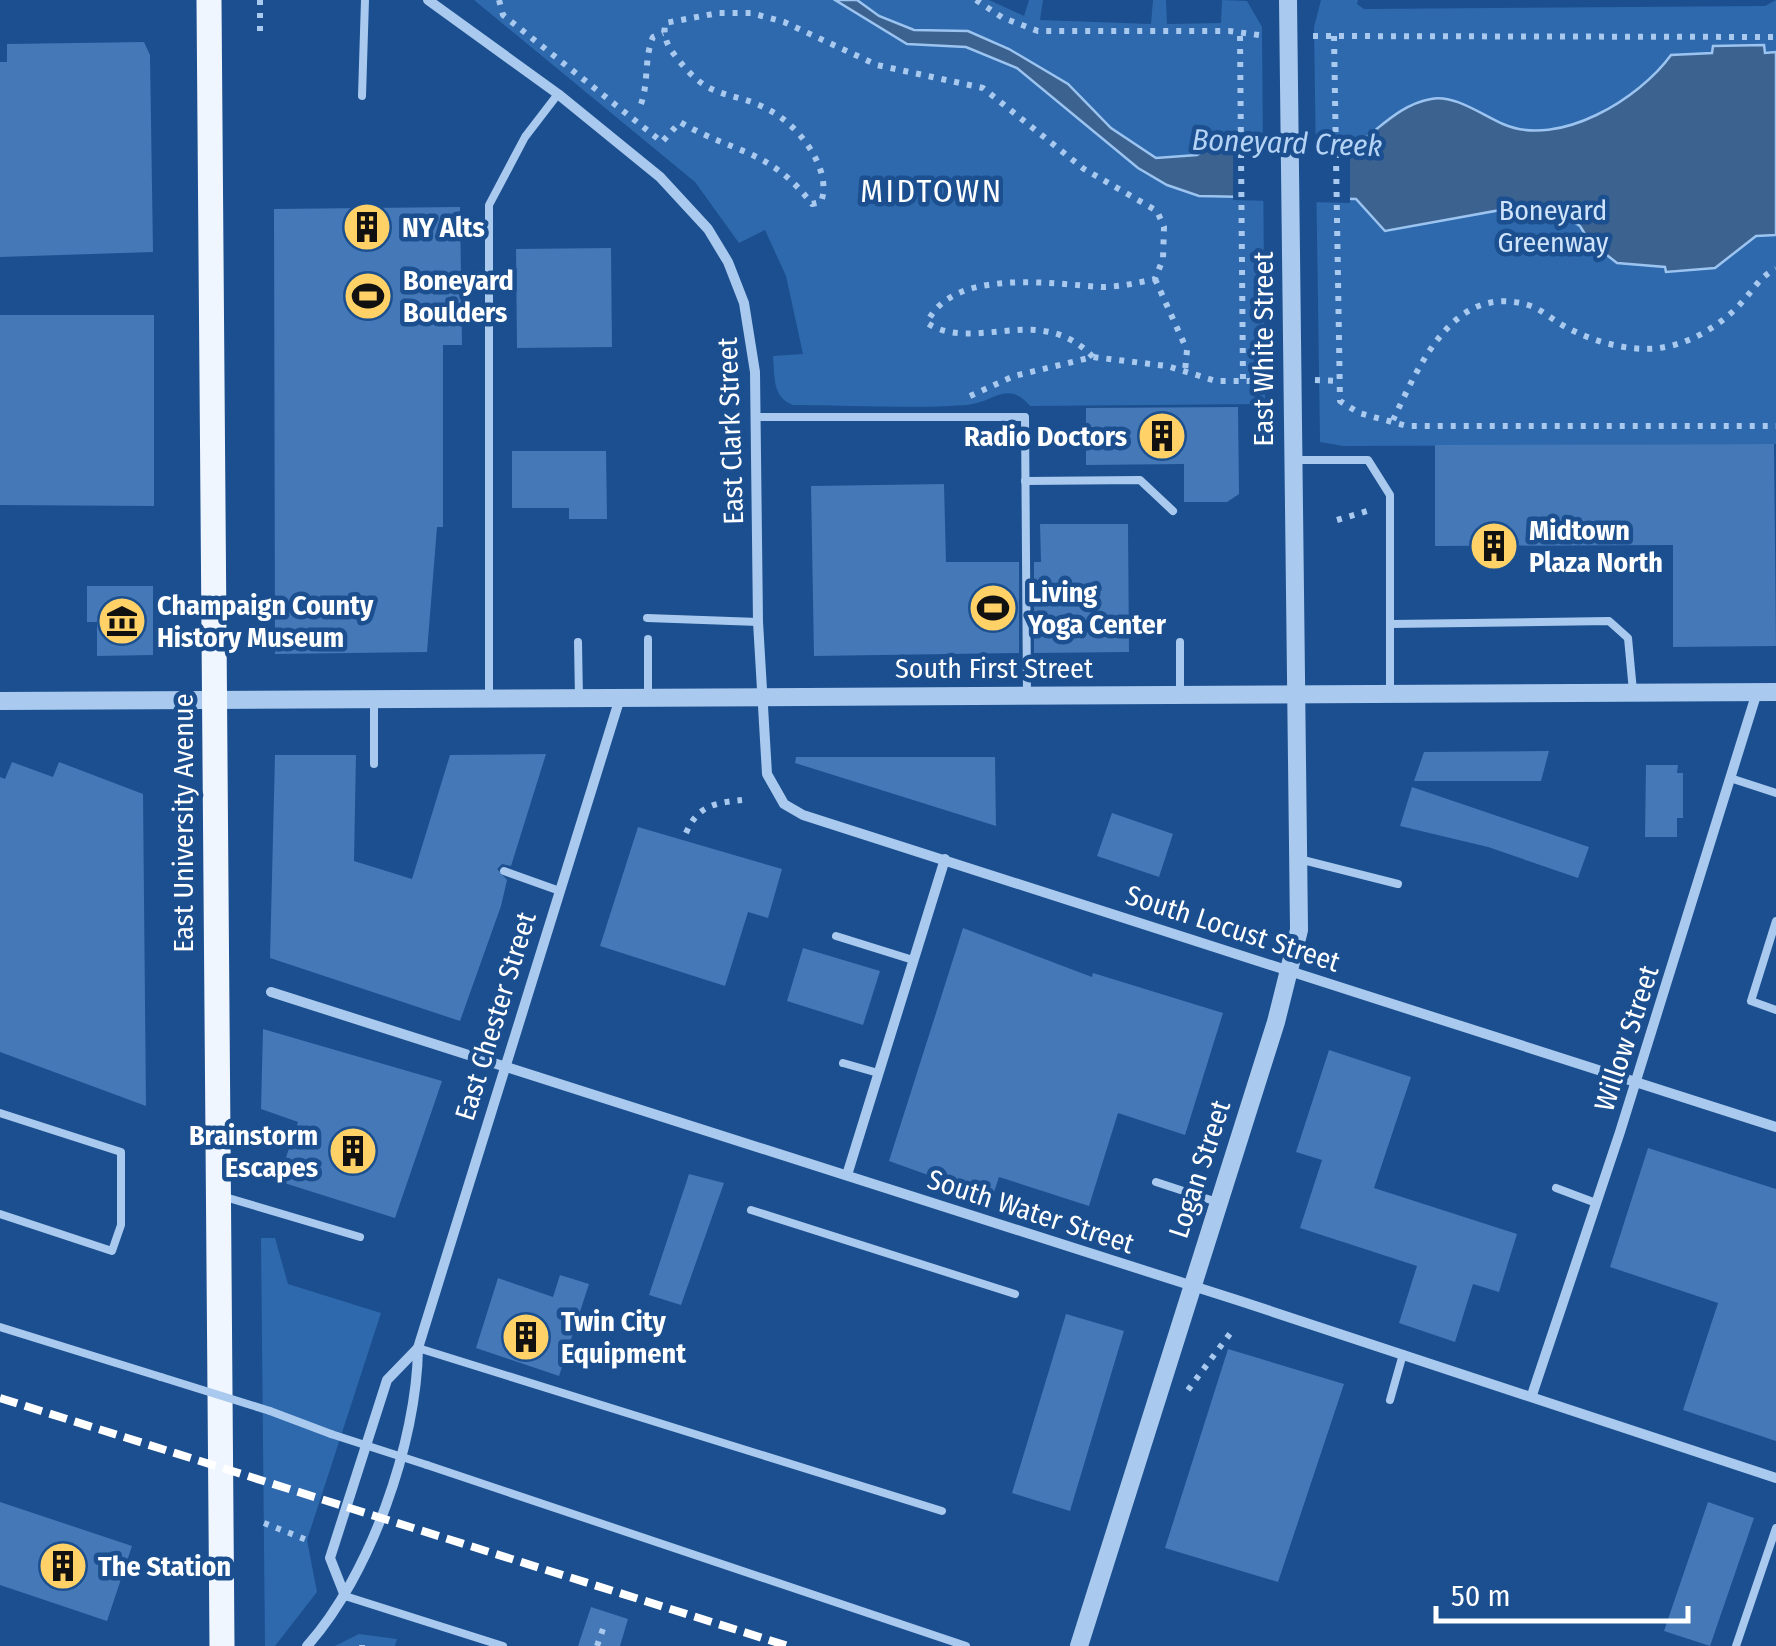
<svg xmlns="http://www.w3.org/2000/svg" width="1776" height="1646" font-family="'Fira Sans Condensed',sans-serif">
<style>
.green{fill:#2e69ad}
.water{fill:#3c6290;stroke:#9cc4f0;stroke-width:2.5}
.pier{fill:#1b4f8f}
.building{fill:#4478b7}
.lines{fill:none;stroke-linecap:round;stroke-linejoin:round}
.path{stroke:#a9c9ee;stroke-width:6;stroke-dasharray:5 8;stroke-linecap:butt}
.service{stroke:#a9c9ee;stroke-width:8}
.minor{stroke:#a9c9ee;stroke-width:10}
.tertiary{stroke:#a9c9ee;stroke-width:18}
.primary{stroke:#f0f6ff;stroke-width:25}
.rail{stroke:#fff;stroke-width:8;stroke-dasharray:18 8;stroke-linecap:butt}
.service-bridge{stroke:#a9c9ee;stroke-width:8}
.labels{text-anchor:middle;stroke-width:9;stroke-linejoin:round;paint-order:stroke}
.park-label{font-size:28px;fill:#cfe3fa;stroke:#1b4f8f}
.poi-label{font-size:28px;font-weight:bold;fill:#fff;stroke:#1b4f8f;text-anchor:start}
.street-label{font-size:28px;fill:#fff;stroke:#1b4f8f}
.water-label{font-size:30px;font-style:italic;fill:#b5d3f5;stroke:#1b4f8f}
.quarter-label{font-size:32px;letter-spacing:2.5px;fill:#fff;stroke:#1b4f8f}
</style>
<rect width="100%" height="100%" fill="#1b4f8f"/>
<g class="green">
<path d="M474,0H989L1024,16L1029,0H1043L1040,20L1151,24L1153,0H1166L1167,24L1221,23L1222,0L1247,1L1262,27L1265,404L1030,406C1007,379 993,403 967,405C910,409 851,405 793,405C772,397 775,377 773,356L803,354L786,276L765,230L739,243L695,182Z"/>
<path d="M1321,0H1358L1357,4L1364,9L1765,6L1776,0V444L1343,446L1320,442L1314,27Z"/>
<path d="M261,1238H275L288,1284L381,1313L307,1540L317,1592L275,1646H265Z"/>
<path d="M359,1634L397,1639L395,1646H335Z"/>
</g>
<path class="water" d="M835,0H857L879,16L914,30L968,31L1009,49L1068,84L1111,128L1156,158L1197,155L1228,137L1353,147C1379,130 1398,105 1431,99C1454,94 1482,115 1503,124C1559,149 1640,98 1671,55L1712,53L1713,46L1764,45L1765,53L1776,52V235L1756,236L1715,268L1666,272L1665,267L1617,263L1589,241L1580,226L1539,203L1385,231L1356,199L1199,196L1167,185L1138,168L1017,68L966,47L907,44Z"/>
<path class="pier" d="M1233,133L1350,142V203L1233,200Z"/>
<g class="building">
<path d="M144,42L150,55L153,252L0,257V62H7V44Z"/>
<path d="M460,207L462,345H443V527H437L427,652L275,654L274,209Z"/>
<path d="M611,248L612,347L517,348L516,249Z"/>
<path d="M0,315H154V506L0,505Z"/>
<path d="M1238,407L1239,494L1227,502H1184V464L1086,465V408Z"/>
<path d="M1774,444L1776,646L1673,647V545L1435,546V445Z"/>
<path d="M512,451H606L607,519H569V508H512Z"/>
<path d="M944,484L946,562H1019V653L814,656L811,486Z"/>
<path d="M1040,524H1128L1129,652L1034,653V562H1041Z"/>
<path d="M87,586H153V655L97,656V622H87Z"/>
<path d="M1549,751L1541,781H1414L1424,752Z"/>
<path d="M546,754L511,866L502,864L497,869L507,880L501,906L460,1021L270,958L275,755H356L354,861L412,879L450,755Z"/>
<path d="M796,757H995L996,826L795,763Z"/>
<path d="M12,762L53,777L59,762L143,794L146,1106L0,1052V777L5,779Z"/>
<path d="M1646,765H1678L1677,773H1683V818H1677V837H1645Z"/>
<path d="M1412,787L1589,847L1578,878L1488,847L1400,826Z"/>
<path d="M1112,813L1173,834L1159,877L1097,856Z"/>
<path d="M638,827L782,869L768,918L748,912L725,986L600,946Z"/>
<path d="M963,928L1092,977L1093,973L1223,1013L1185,1135L1118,1113L1089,1206L999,1177L992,1198L889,1161Z"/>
<path d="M803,948L880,971L863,1025L787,1001Z"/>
<path d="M263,1029L442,1081L395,1218L278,1181L298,1122L261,1109Z"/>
<path d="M1329,1050L1411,1077L1374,1188L1517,1234L1499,1292L1473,1284L1455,1342L1399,1323L1417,1266L1300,1228L1322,1160L1296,1152Z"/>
<path d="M1648,1148L1776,1189V1441L1683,1410L1718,1303L1610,1267Z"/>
<path d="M689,1174L724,1183L681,1305L649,1295Z"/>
<path d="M560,1275L589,1284L559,1376L476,1348L498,1278L553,1297Z"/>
<path d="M1066,1314L1124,1331L1070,1511L1012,1493Z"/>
<path d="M1228,1349L1344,1384L1278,1582L1165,1548Z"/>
<path d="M0,1502L132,1546L107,1621L0,1585Z"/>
<path d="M1708,1502L1754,1518L1710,1646L1664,1631Z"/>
<path d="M591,1607L628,1619L620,1646H578Z"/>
</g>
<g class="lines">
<g class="path">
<path d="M260,0V33"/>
<path d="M499,0L503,15L662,142L680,122C735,154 770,149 812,204L821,202C833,170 799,126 771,111C730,88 712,104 677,58C668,47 663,38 665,23L718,13H751L784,22L877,65L983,88L1084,169L1157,211L1164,227L1163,259L1155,279C1137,283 1119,287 1101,287C1054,284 952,267 927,323C974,354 1040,301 1093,357"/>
<path d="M976,0L1003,18L1038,31H1229L1266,36"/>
<path d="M1240,36L1243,381"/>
<path d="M1313,36L1776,37"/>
<path d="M1334,36L1340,401L1359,413L1407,426H1776"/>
<path d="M641,104C649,81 644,58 653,37L663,33"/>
<path d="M1155,279L1187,350L1185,371"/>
<path d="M1315,380L1339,381"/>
<path d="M970,396L1014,376L1093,357L1167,366L1216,381H1268"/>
<path d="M1393,420C1419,366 1454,280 1531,306C1542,310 1553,320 1564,326C1591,341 1628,352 1659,348C1691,344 1723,324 1744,300C1755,287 1761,276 1776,269"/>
<path d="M1337,520L1374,509"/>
<path d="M686,833C698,805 715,803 742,800"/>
<path d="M1188,1390L1232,1331"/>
<path d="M264,1523L307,1540"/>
<path d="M362,1646V1645"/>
<path d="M597,1646L604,1626"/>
</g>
<g class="service">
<path d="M362,96L365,0"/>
<path d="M755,417H1025L1027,695"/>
<path d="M1295,460H1368L1390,495V692"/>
<path d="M1025,481L1140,480L1173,511"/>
<path d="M647,618L758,622"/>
<path d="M1391,624L1609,621L1628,638L1633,691"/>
<path d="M648,639V698"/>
<path d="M578,642L579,699"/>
<path d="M1180,692V642"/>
<path d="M489,700V205L525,137L558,94"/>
<path d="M374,701V764"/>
<path d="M1730,778L1776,793"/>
<path d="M1299,859L1398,884"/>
<path d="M504,871L557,890"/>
<path d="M1776,921L1751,1001L1776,1010"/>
<path d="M836,936L913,960"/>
<path d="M843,1063L878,1073"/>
<path d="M0,1113L121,1152V1225L112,1251L0,1214"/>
<path d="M1156,1182L1217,1202"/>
<path d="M1556,1188L1596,1203"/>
<path d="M225,1197L360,1237"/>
<path d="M751,1210L1015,1294"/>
<path d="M0,1327L161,1377"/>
<path d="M418,1348L942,1511"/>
<path d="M1390,1400L1403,1354"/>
<path d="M270,1411L331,1434"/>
<path d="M427,1465L966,1646"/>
<path d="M345,1596L503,1646"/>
<path d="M1736,1646L1776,1528"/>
</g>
<g class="minor">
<path d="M428,0L558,94L660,177L708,229L728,262L744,303L755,372L758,622L767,774L784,804L803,815L1776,1127"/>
<path d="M271,992L1240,1301L1776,1478"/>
<path d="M847,1175L945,859"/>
<path d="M1532,1395L1620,1132L1757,692"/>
<path d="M345,1596L330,1558L387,1380L418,1348"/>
<path d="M307,1646C370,1576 417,1442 418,1348L620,698"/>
</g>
<g class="tertiary">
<path d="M0,701L1776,692"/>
<path d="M1079,1646L1276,1022L1299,930L1288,0"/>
</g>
<path class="primary" d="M209,0L222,1646"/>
<path class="rail" d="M0,1398L788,1646"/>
<g class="service-bridge">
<path d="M161,1377L270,1411"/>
<path d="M331,1434L427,1465"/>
</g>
</g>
<defs>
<g id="building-disc" transform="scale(2.5)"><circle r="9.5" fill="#ffd166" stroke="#1b4f8f"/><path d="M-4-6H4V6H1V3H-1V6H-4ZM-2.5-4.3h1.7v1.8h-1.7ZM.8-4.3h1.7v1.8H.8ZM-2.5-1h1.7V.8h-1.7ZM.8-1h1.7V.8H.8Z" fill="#111"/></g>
<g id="stadium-disc" transform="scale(2.5)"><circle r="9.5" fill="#ffd166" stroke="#1b4f8f"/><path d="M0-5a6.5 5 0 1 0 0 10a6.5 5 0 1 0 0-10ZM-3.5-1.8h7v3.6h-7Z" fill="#111"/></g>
<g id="museum-disc" transform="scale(2.5)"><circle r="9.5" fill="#ffd166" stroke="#1b4f8f"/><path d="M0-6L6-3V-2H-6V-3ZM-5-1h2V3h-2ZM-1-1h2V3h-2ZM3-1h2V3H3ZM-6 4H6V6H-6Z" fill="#111"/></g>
</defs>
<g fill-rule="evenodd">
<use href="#building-disc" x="367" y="227"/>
<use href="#stadium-disc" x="368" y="296"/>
<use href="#building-disc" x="1162" y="436"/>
<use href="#building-disc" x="1494" y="546"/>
<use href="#stadium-disc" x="993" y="608"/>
<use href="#museum-disc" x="122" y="621"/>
<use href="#building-disc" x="353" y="1151"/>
<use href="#building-disc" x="526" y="1337"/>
<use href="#building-disc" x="63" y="1566"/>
</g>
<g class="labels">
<g class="park-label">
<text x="1553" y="220">Boneyard<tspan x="1553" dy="32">Greenway</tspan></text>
</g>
<g class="poi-label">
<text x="402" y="237">NY Alts</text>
<text x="403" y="290">Boneyard<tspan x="403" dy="32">Boulders</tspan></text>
<text x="1127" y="446" text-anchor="end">Radio Doctors</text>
<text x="1529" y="540">Midtown<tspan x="1529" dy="32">Plaza North</tspan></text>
<text x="1028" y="602">Living<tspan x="1028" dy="32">Yoga Center</tspan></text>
<text x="157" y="615">Champaign County<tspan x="157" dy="32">History Museum</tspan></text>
<text x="318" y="1145" text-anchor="end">Brainstorm<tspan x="318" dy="32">Escapes</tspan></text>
<text x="561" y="1331">Twin City<tspan x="561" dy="32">Equipment</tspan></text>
<text x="98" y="1576">The Station</text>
</g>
<g class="street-label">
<text transform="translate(1263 349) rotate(-90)" y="10">East White Street</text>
<text transform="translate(730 431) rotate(-92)" y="10">East Clark Street</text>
<text x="994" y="678">South First Street</text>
<text transform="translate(183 823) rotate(-90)" y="10">East University Avenue</text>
<text transform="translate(1233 928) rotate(18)" y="10">South Locust Street</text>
<text transform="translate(495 1016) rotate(-73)" y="10">East Chester Street</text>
<text transform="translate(1626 1038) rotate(-72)" y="10">Willow Street</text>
<text transform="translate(1199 1169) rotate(-72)" y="10">Logan Street</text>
<text transform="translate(1031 1211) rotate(18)" y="10">South Water Street</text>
</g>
<g class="water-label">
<text transform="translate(1287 143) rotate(2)" y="10">Boneyard Creek</text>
</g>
<g class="quarter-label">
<text x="932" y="202">MIDTOWN</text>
</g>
</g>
<path d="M1436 1606v15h252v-15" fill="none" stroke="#ffffff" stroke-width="5"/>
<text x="1451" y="1606" font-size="30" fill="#ffffff" stroke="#1b4f8f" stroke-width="8" paint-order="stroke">50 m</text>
</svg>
